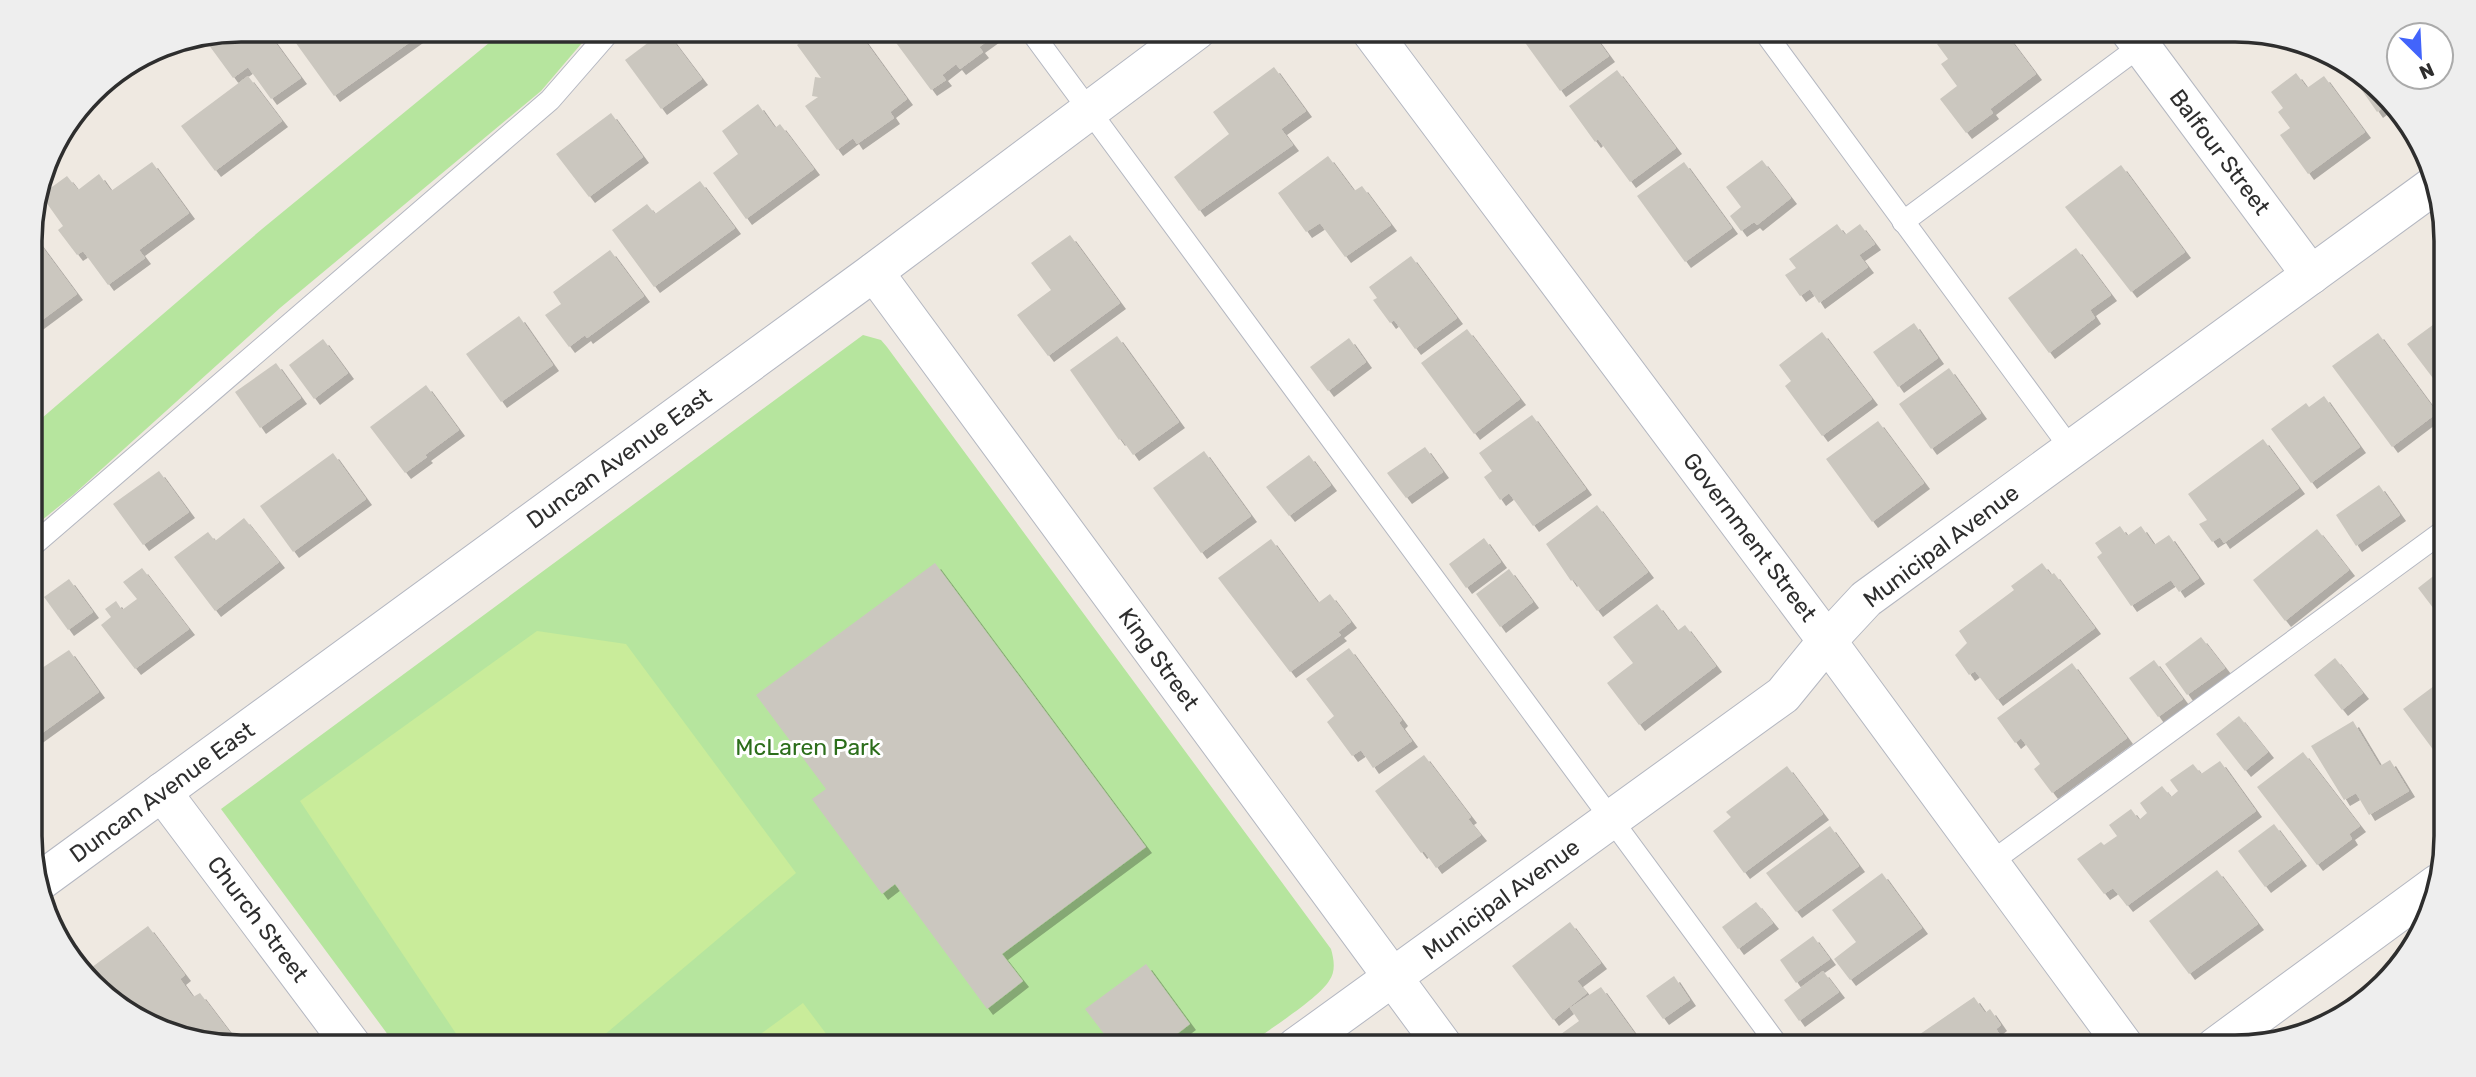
<svg xmlns="http://www.w3.org/2000/svg" width="2476" height="1077" font-family="Rubik,sans-serif">
<style>
.green{fill:#b6e59e}
.pitch{fill:#c9ec9a}
.building{fill:#cbc7bf;filter:url(#shadow)}
.lines{fill:none;stroke-linecap:round;stroke-linejoin:round}
.service-casing{stroke:#b4b7c1;stroke-width:23}
.minor-casing{stroke:#b4b7c1;stroke-width:40}
.tertiary-casing{stroke:#b4b7c1;stroke-width:40}
.service{stroke:#fff;stroke-width:21}
.minor{stroke:#fff;stroke-width:38}
.tertiary{stroke:#fff;stroke-width:38}
.labels{text-anchor:middle;stroke-width:6;stroke-linejoin:round;paint-order:stroke}
.street-label{font-size:23px;fill:#2e2e2e;stroke:#fff}
.park-label{font-size:23px;fill:#2c6e1b;stroke:#fff}
.rim{fill:none;stroke:#2e2e2e;stroke-width:3.5}
</style>
<defs>
<filter id="shadow"><feDropShadow dx="6" dy="6" stdDeviation="0" flood-color="#0004"/></filter>
</defs>
<rect width="100%" height="100%" fill="#efe9e1"/>
<g class="green">
<path d="M490,30H593L541,91L280,308L73,495L31,529V419L42,418L262,229L495,38Z"/>
<path d="M863,335L881,340L887,347L1331,949C1334,960 1336,971 1329,981C1317,1000 1265,1032 1245,1047H397L221,809Z"/>
</g>
<g class="pitch">
<path d="M537,631L626,644L796,873L590,1047H465L300,801Z"/>
<path d="M803,1003L836,1047H743Z"/>
</g>
<g class="building">
<path d="M241,30H266L301,78L271,99L248,67L233,78L203,37Z"/>
<path d="M305,30H427L334,96L293,39Z"/>
<path d="M665,30L702,79L661,109L625,60Z"/>
<path d="M807,30H857L907,99L890,112L894,118L857,144L853,138L837,150L805,106L818,97L812,96L815,77L821,78L797,45L802,41L798,36Z"/>
<path d="M909,30H994L997,34L979,47L983,52L960,69L956,64L942,75L946,80L931,90L894,40Z"/>
<path d="M1516,30H1590L1609,56L1560,91Z"/>
<path d="M1956,30H2003L2036,74L1990,109L1993,113L1966,133L1940,99L1957,86L1941,64L1948,59L1937,44Z"/>
<path d="M1274,67L1306,111L1281,129L1293,145L1199,211L1174,177L1229,134L1213,112Z"/>
<path d="M1617,70L1676,148L1630,182L1598,139L1595,142L1569,106Z"/>
<path d="M2348,70L2390,102L2377,112Z"/>
<path d="M2296,73L2307,88L2324,76L2365,132L2308,174L2280,135L2290,128L2278,112L2283,108L2271,92Z"/>
<path d="M248,76L282,121L215,171L181,126Z"/>
<path d="M758,104L775,128L780,124L814,169L746,219L713,173L738,154L722,131Z"/>
<path d="M611,113L643,157L589,197L556,154Z"/>
<path d="M1328,156L1354,191L1362,186L1391,225L1345,257L1320,223L1306,232L1278,193Z"/>
<path d="M1762,160L1791,198L1757,225L1754,222L1741,231L1730,216L1741,207L1726,187Z"/>
<path d="M152,162L189,213L139,250L145,258L108,285L83,251L77,255L58,230L63,226L41,195L67,176L78,190L99,174L111,191Z"/>
<path d="M1684,162L1732,228L1685,262L1637,196Z"/>
<path d="M2121,165L2185,252L2131,292L2065,207Z"/>
<path d="M700,181L735,228L654,287L612,230L647,204L655,214Z"/>
<path d="M1837,224L1845,235L1860,224L1875,244L1859,255L1868,267L1819,303L1810,289L1800,296L1785,275L1796,268L1789,259Z"/>
<path d="M1070,235L1120,303L1048,356L1017,315L1051,290L1031,263Z"/>
<path d="M34,236L77,294L30,329V239Z"/>
<path d="M2076,248L2111,295L2090,310L2095,318L2049,353L2008,298Z"/>
<path d="M610,250L644,296L587,338L585,335L569,347L545,315L561,304L553,292Z"/>
<path d="M1411,256L1457,318L1415,349L1394,320L1390,323L1373,300L1377,298L1369,287Z"/>
<path d="M519,316L553,365L501,402L466,354Z"/>
<path d="M2445,316V394L2407,344Z"/>
<path d="M1914,323L1938,358L1898,387L1873,352Z"/>
<path d="M1467,329L1520,399L1474,434L1421,363Z"/>
<path d="M1822,332L1872,399L1822,436L1785,386L1791,381L1779,365Z"/>
<path d="M2378,333L2437,413L2392,447L2332,366Z"/>
<path d="M1117,336L1179,422L1133,455L1121,438L1119,440L1070,370Z"/>
<path d="M1349,338L1366,362L1328,391L1310,367Z"/>
<path d="M323,339L348,373L314,399L289,365Z"/>
<path d="M276,363L301,398L260,428L235,392Z"/>
<path d="M1949,368L1981,413L1931,449L1899,404Z"/>
<path d="M426,385L459,430L425,455L427,457L405,473L370,427Z"/>
<path d="M2324,396L2360,447L2311,483L2271,429L2306,403L2309,407Z"/>
<path d="M1532,415L1586,489L1533,526L1509,493L1500,500L1484,477L1492,471L1479,453Z"/>
<path d="M1878,421L1924,483L1872,522L1826,459Z"/>
<path d="M2263,439L2299,488L2224,543L2220,537L2212,542L2199,524L2207,520L2188,494Z"/>
<path d="M1425,447L1443,472L1406,498L1387,473Z"/>
<path d="M1204,451L1251,516L1201,553L1153,488Z"/>
<path d="M333,453L366,499L293,552L260,506Z"/>
<path d="M1309,455L1331,485L1289,516L1266,487Z"/>
<path d="M159,471L189,512L143,545L113,504Z"/>
<path d="M2379,485L2400,515L2356,546L2336,515Z"/>
<path d="M1597,505L1648,572L1597,611L1573,579L1571,581L1546,544Z"/>
<path d="M244,518L279,562L215,611L174,557L208,532L215,541Z"/>
<path d="M2120,526L2127,536L2141,526L2154,545L2169,535L2199,578L2179,592L2171,580L2131,606L2097,557L2102,553L2095,543Z"/>
<path d="M2317,529L2349,570L2285,621L2253,580Z"/>
<path d="M1484,538L1501,562L1466,588L1449,564Z"/>
<path d="M1271,539L1318,603L1330,594L1351,622L1338,632L1341,635L1290,672L1218,578Z"/>
<path d="M935,563L1146,847L1002,954L1023,981L987,1009L895,884L882,894L812,799L826,789L756,695Z"/>
<path d="M2042,563L2051,575L2054,573L2095,628L1997,700L1975,671L1969,675L1955,655L1967,643L1959,631L2014,590L2011,586Z"/>
<path d="M2445,567L2446,619L2443,621L2418,588Z"/>
<path d="M142,568L189,629L135,669L101,625L111,617L105,609L116,601L122,610L137,599L123,582Z"/>
<path d="M1509,569L1533,602L1500,627L1476,594Z"/>
<path d="M69,579L93,612L68,630L44,597Z"/>
<path d="M1657,604L1677,631L1685,625L1716,666L1639,725L1607,683L1633,663L1613,637Z"/>
<path d="M2201,637L2225,668L2187,695L2165,664Z"/>
<path d="M1349,648L1402,720L1399,723L1412,741L1373,768L1361,750L1352,756L1327,722L1334,716L1306,679Z"/>
<path d="M69,650L99,692L31,741V669L38,664L42,668Z"/>
<path d="M2335,658L2363,693L2342,710L2314,675Z"/>
<path d="M2154,660L2183,699L2158,717L2129,678Z"/>
<path d="M2072,663L2127,738L2052,793L2034,769L2040,764L2021,738L2015,743L1997,718Z"/>
<path d="M2446,677V761L2443,763L2403,709Z"/>
<path d="M2239,716L2268,752L2245,771L2216,734Z"/>
<path d="M2353,721L2380,766L2390,760L2409,791L2369,815L2356,793L2344,800L2311,746Z"/>
<path d="M2303,752L2360,826L2349,834L2352,839L2317,865L2257,787Z"/>
<path d="M1424,755L1471,817L1468,819L1481,835L1436,868L1424,851L1421,853L1375,791Z"/>
<path d="M2220,761L2256,811L2127,906L2113,888L2104,894L2077,859L2101,842L2104,845L2117,836L2109,825L2131,809L2139,820L2147,813L2140,803L2162,786L2171,797L2178,791L2170,780L2193,764L2201,774Z"/>
<path d="M1787,766L1823,814L1744,873L1713,831L1731,817L1726,812Z"/>
<path d="M2274,824L2301,860L2265,887L2238,851Z"/>
<path d="M1830,826L1859,866L1796,912L1766,873Z"/>
<path d="M2217,870L2258,924L2189,974L2149,921Z"/>
<path d="M1882,873L1922,928L1850,980L1834,959L1856,942L1832,910Z"/>
<path d="M1756,902L1773,923L1738,949L1722,927Z"/>
<path d="M1570,922L1601,963L1577,981L1587,993L1553,1020L1512,966Z"/>
<path d="M148,926L185,975L180,979L193,997L200,993L241,1047L160,1031L84,973Z"/>
<path d="M1813,936L1830,959L1796,983L1780,960Z"/>
<path d="M1146,964L1190,1024L1160,1047H1114L1085,1009Z"/>
<path d="M1823,971L1839,992L1799,1021L1784,1000Z"/>
<path d="M1674,976L1690,1000L1663,1019L1646,996Z"/>
<path d="M1601,987L1640,1041L1631,1047H1554L1550,1042L1579,1021L1570,1008Z"/>
<path d="M1974,997L1985,1013L1990,1009L2001,1025L1996,1029L2007,1045L2003,1047H1909L1907,1043Z"/>
</g>
<g class="lines">
<g class="service-casing">
<g id="service">
<path d="M1030,30L1779,1047"/>
<path d="M1763,30L2071,449"/>
<path d="M1903,222L2162,30"/>
<path d="M31,547L550,100L611,30"/>
<path d="M1990,863L2445,530"/>
</g>
</g>
<g class="minor-casing">
<g id="minor">
<path d="M2129,30L2311,275"/>
<path d="M874,272L1444,1047"/>
<path d="M162,792L353,1047"/>
<path d="M39,882L874,272L1197,30"/>
<path d="M1296,1047L1783,695L1827,641L1866,599L2433,186"/>
<path d="M2215,1047L2437,884"/>
</g>
</g>
<g class="tertiary-casing">
<path id="tertiary" d="M1370,30L1827,641L2125,1047"/>
</g>
<use href="#service" class="service"/>
<use href="#minor" class="minor"/>
<use href="#tertiary" class="tertiary"/>
</g>
<g class="labels">
<g class="street-label">
<text transform="translate(2220 152) rotate(53)" y="8">Balfour Street</text>
<text transform="translate(619 458) rotate(-36)" y="8">Duncan Avenue East</text>
<text transform="translate(1750 537) rotate(53)" y="8">Government Street</text>
<text transform="translate(1941 546) rotate(-37)" y="8">Municipal Avenue</text>
<text transform="translate(1159 659) rotate(54)" y="8">King Street</text>
<text transform="translate(162 792) rotate(-36)" y="8">Duncan Avenue East</text>
<text transform="translate(1501 899) rotate(-36)" y="8">Municipal Avenue</text>
<text transform="translate(258 919) rotate(53)" y="8">Church Street</text>
</g>
<g class="park-label">
<text x="808" y="755">McLaren Park</text>
</g>
</g>
<path d="M0 0H2476V1077H0ZM241 42H2235A199 199 0 0 1 2434 241V836A199 199 0 0 1 2235 1035H241A199 199 0 0 1 42 836V241A199 199 0 0 1 241 42Z" fill="#eee" fill-rule="evenodd"/>
<path class="rim" d="M241 42H2235A199 199 0 0 1 2434 241V836A199 199 0 0 1 2235 1035H241A199 199 0 0 1 42 836V241A199 199 0 0 1 241 42Z"/>
<g transform="translate(2420 56) rotate(156)"><circle r="33" fill="#ffffff" stroke="#ababab" stroke-width="2"/>
<path d="M0-5L12 26L0 18L-12 26Z" fill="#4264fb"/>
<text y="-10" font-size="19" font-weight="bold" text-anchor="middle" fill="#2e2e2e">N</text>
</g>
</svg>
